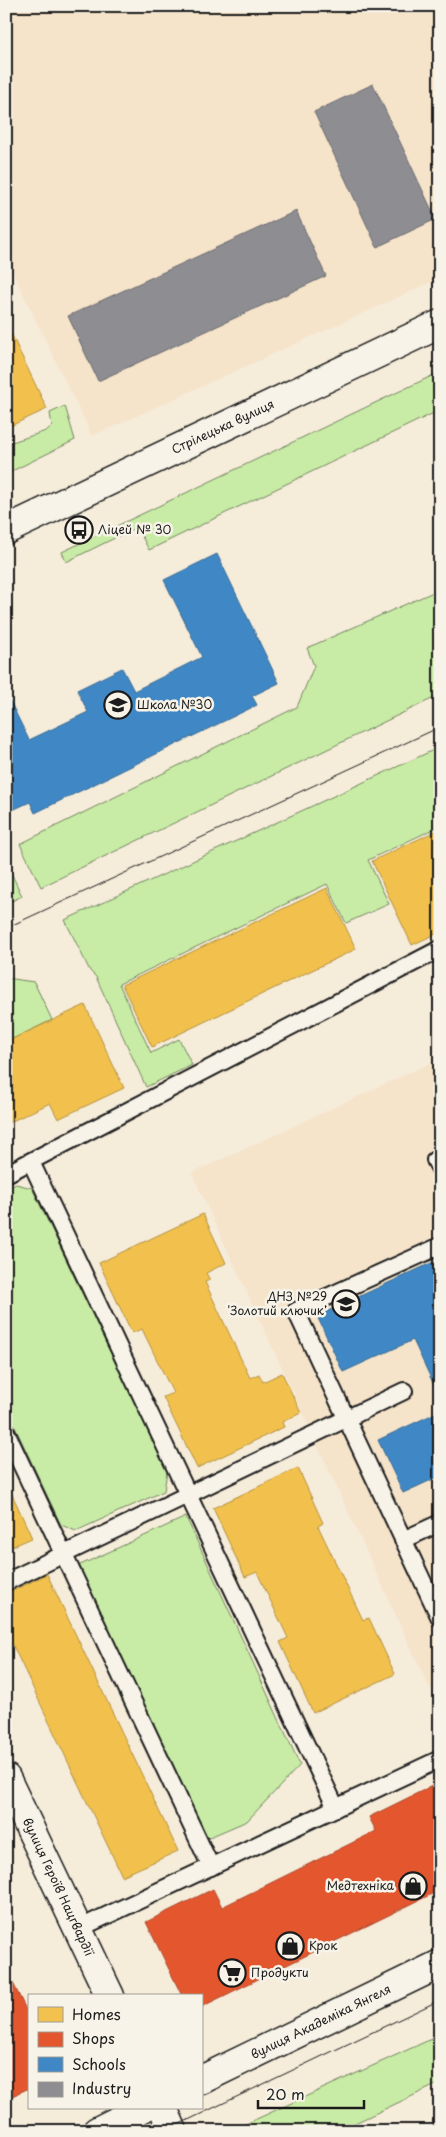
<svg xmlns="http://www.w3.org/2000/svg" width="446" height="2137" font-family="'Playpen Sans',sans-serif">
<style>
.built{fill:#f5e3ca}
.green{fill:#c8eca5;stroke:#728460}
.homes{fill:#f2c14e;stroke:#b2903f}
.shops{fill:#e4572e;stroke:#a84529}
.schools{fill:#3f88c5;stroke:#346892}
.industry{fill:#8d8d92;stroke:#6b6b6f}
.lines{fill:none;stroke-linecap:round;stroke-linejoin:round}
.service-casing{stroke:#1c1c1c;stroke-width:20}
.tertiary-casing{stroke:#1c1c1c;stroke-width:31}
.secondary-casing{stroke:#1c1c1c;stroke-width:31}
.service{stroke:#f7f3e8;stroke-width:16}
.tertiary{stroke:#f7f3e8;stroke-width:28}
.secondary{stroke:#f7f3e8;stroke-width:28}
.tram{stroke:#1c1c1c;stroke-width:1}
.labels{text-anchor:middle;stroke-width:5;stroke-linejoin:round;paint-order:stroke}
.street-label{font-size:12px;fill:#1c1c1c;stroke:#f7f3e8}
.poi-label{font-size:12px;fill:#1c1c1c;stroke:#f7f3e8;text-anchor:start}
</style>
<rect width="100%" height="100%" fill="#f6ecda"/>
<filter id="ink" filterUnits="userSpaceOnUse"><feTurbulence type="fractalNoise" baseFrequency=".02" numOctaves="2"/><feDisplacementMap in="SourceGraphic" scale="10" xChannelSelector="R" yChannelSelector="G"/><feConvolveMatrix kernelMatrix="1 2 1 2 8 2 1 2 1" color-interpolation-filters="sRGB"/></filter>
<g filter="url(#ink)">
<g class="built">
<path d="M6,6H440V278L92,436L6,258Z"/>
<path d="M437,1060L440,1066V1684L430,1689L192,1173Z"/>
</g>
<g class="green">
<path d="M440,372V410L149,550L137,527L66,562L62,552Z"/>
<path d="M65,406L75,440L6,474V444L46,431L52,426L50,413Z"/>
<path d="M440,589V695L41,887L20,844L297,707L314,666L307,648Z"/>
<path d="M440,747V826L368,860L389,904L346,923L327,884L119,984L151,1053L179,1039L192,1065L146,1087L96,977L90,971L65,920Z"/>
<path d="M6,862L22,896L6,904Z"/>
<path d="M6,978L34,982L52,1020L6,1042Z"/>
<path d="M16,1184L32,1188L167,1471L164,1491L76,1531L61,1525L6,1408V1189Z"/>
<path d="M186,1517L300,1765L247,1821L205,1839L78,1566Z"/>
<path d="M440,2035V2083L338,2131H238L237,2128Z"/>
</g>
<g class="homes">
<path d="M6,323L47,409L6,428Z"/>
<path d="M440,829V932L412,945L372,861Z"/>
<path d="M327,888L356,949L152,1047L122,985Z"/>
<path d="M85,1005L124,1088L58,1119L50,1103L6,1124V1042Z"/>
<path d="M203,1214L226,1263L206,1273L210,1280L205,1282L250,1378L259,1374L263,1382L282,1373L301,1413L282,1422L284,1427L197,1468L163,1397L173,1393L142,1329L132,1333L99,1263Z"/>
<path d="M298,1468L323,1523L318,1526L363,1620L369,1618L395,1674L313,1713L280,1642L288,1638L257,1572L245,1577L213,1508Z"/>
<path d="M6,1481L32,1538L6,1549Z"/>
<path d="M47,1574L178,1851L122,1876L6,1631V1594Z"/>
</g>
<g class="shops">
<path d="M438,1783L440,1788V1890L201,2007V1996H182L146,1922L213,1889L222,1907L376,1831L369,1817Z"/>
<path d="M13,1983L29,2016V2088L6,2099V1986Z"/>
</g>
<g class="schools">
<path d="M217,554L279,683L252,696L257,705L35,813L30,802L6,813V693L29,740L88,712L77,690L122,668L134,691L202,657L164,580Z"/>
<path d="M440,1259V1327L434,1330L440,1342V1398L413,1340L343,1372L317,1316Z"/>
<path d="M440,1411V1476L403,1493L378,1440Z"/>
</g>
<g class="industry">
<path d="M373,84L436,219L377,247L314,112Z"/>
<path d="M296,211L326,276L98,381L68,316Z"/>
</g>
<g class="lines">
<g class="service-casing">
<g id="service">
<path d="M435,1160L440,1169"/>
<path d="M31,1162L336,1808"/>
<path d="M6,1174L440,949"/>
<path d="M440,1246L296,1311L440,1618"/>
<path d="M6,1432L211,1867"/>
<path d="M403,1540L440,1523"/>
<path d="M6,1582L404,1391"/>
<path d="M78,1929L440,1759"/>
</g>
</g>
<g class="tertiary-casing">
<g id="tertiary">
<path d="M6,1778L110,1996"/>
<path d="M163,2108L173,2131"/>
</g>
</g>
<g class="secondary-casing">
<g id="secondary">
<path d="M6,530L440,324"/>
<path d="M201,2080L440,1964"/>
<path d="M97,2131L143,2108"/>
</g>
</g>
<use href="#service" class="service"/>
<use href="#tertiary" class="tertiary"/>
<use href="#secondary" class="secondary"/>
<g class="tram">
<path d="M6,928L440,727"/>
<path d="M165,2131L440,2000"/>
</g>
</g>
</g>
<defs>
<g id="bus-ring" transform="scale(1.4375)"><circle r="9.5" fill="#f7f3e8" stroke="#1c1c1c" stroke-width="1.5"/><path d="M-5-6H5V4H4V6H2V4H-2V6H-4V4H-5ZM-3.5-4V0h7V-4ZM-3.5 1.2v1.5H-2V1.2ZM2 1.2v1.5H3.5V1.2Z" fill="#1c1c1c"/></g>
<g id="school-ring" transform="scale(1.4375)"><circle r="9.5" fill="#f7f3e8" stroke="#1c1c1c" stroke-width="1.5"/><path d="M0-5L7-2L0 1L-7-2ZM-4 1L0 2.5L4 1V4Q0 6-4 4Z" fill="#1c1c1c"/></g>
<g id="shop-ring" transform="scale(1.4375)"><circle r="9.5" fill="#f7f3e8" stroke="#1c1c1c" stroke-width="1.5"/><path d="M-5-2.5h2.3a2.7 3.5 0 0 1 5.4 0H5L5.5 6h-11ZM-1.5-2.5h3a1.5 2.3 0 0 0-3 0Z" fill="#1c1c1c"/></g>
<g id="supermarket-ring" transform="scale(1.4375)"><circle r="9.5" fill="#f7f3e8" stroke="#1c1c1c" stroke-width="1.5"/><path d="M-6-5.5h2.5l.6 2H6L4.5 2H-2.5L-4.4-4H-6ZM-1.5 3.2a1.3 1.3 0 1 0 .1 0ZM3 3.2a1.3 1.3 0 1 0 .1 0Z" fill="#1c1c1c"/></g>
</defs>
<g fill-rule="evenodd">
<use href="#bus-ring" x="79" y="530"/>
<use href="#school-ring" x="118" y="705"/>
<use href="#school-ring" x="346" y="1304"/>
<use href="#shop-ring" x="413" y="1886"/>
<use href="#shop-ring" x="290" y="1946"/>
<use href="#supermarket-ring" x="232" y="1973"/>
</g>
<g class="labels">
<g class="street-label">
<text transform="translate(223 427) rotate(-25)" y="4">Стрілецька вулиця</text>
<text transform="translate(58 1887) rotate(65)" y="4">вулиця Героїв Нацгвардії</text>
<text transform="translate(321 2022) rotate(-26)" y="4">вулиця Академіка Янгеля</text>
</g>
<g class="poi-label">
<text x="98" y="534">Ліцей № 30</text>
<text x="137" y="709">Школа №30</text>
<text x="327" y="1301" text-anchor="end">ДНЗ №29<tspan x="327" dy="14">'Золотий ключик'</tspan></text>
<text x="394" y="1890" text-anchor="end">Медтехніка</text>
<text x="309" y="1950">Крок</text>
<text x="251" y="1977">Продукти</text>
</g>
</g>
<rect width="446" height="2137" fill="none" stroke="#f7f3e8" stroke-width="25"/>
<rect x="12" y="12" width="421" height="2112" fill="none" stroke="#1c1c1c" stroke-width="2" filter="url(#ink)"/>
<rect x="28" y="1994" width="175" height="115" fill="#f7f3e8" stroke="#9f9d96"/>
<rect x="38" y="2007" width="25" height="15" fill="#f2c14e" stroke="#9f9d96"/>
<text x="72" y="2020" font-size="15" fill="#1c1c1c">Homes</text>
<rect x="38" y="2032" width="25" height="15" fill="#e4572e" stroke="#9f9d96"/>
<text x="72" y="2044" font-size="15" fill="#1c1c1c">Shops</text>
<rect x="38" y="2057" width="25" height="15" fill="#3f88c5" stroke="#9f9d96"/>
<text x="72" y="2070" font-size="15" fill="#1c1c1c">Schools</text>
<rect x="38" y="2082" width="25" height="15" fill="#8d8d92" stroke="#9f9d96"/>
<text x="72" y="2094" font-size="15" fill="#1c1c1c">Industry</text>
<path d="M258 2100v8h106v-8" fill="none" stroke="#1c1c1c" stroke-width="2.5"/>
<text x="266" y="2100" font-size="15" fill="#1c1c1c" stroke="#f7f3e8" stroke-width="4" paint-order="stroke">20 m</text>
</svg>
